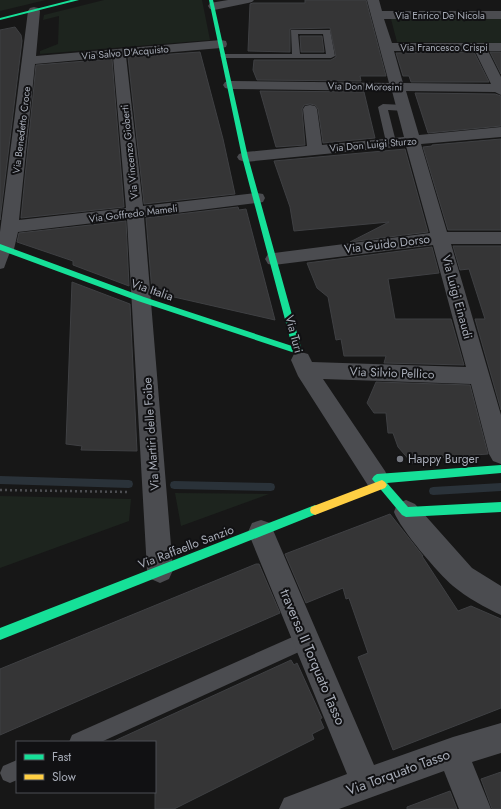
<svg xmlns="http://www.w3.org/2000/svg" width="501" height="809" font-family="Jost,sans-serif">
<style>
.green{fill:#1d241e}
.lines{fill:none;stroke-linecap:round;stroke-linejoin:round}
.stream{fill:#2a3239;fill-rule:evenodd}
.building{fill:#353536;stroke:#3f4043}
.path{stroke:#4d4e52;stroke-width:2.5;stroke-dasharray:2 3;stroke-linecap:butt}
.lane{fill:#4b4c50;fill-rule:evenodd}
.street{fill:#4b4c50;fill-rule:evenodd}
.fast{fill:#16e098;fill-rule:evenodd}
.slow{fill:#ffcf43;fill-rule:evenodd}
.poi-dot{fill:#757880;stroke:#111113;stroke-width:1.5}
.labels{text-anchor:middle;stroke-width:4;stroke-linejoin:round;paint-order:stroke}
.far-street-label{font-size:10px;fill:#a8adb8;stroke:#111113}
.street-label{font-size:12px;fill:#a8adb8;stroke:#111113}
.poi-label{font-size:12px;fill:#a8adb8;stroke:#111113;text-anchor:start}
.near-street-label{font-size:14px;fill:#a8adb8;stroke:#111113}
</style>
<rect width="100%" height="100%" fill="#171717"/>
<g class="green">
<path d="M0,0H46L0,11Z"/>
<path d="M104,0H202L210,40L40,54V51L58,44L59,16L43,20L44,15Z"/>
<path d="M501,18V43L397,42L391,19Z"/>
<path d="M175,493L269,494L181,526Z"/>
<path d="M0,496L131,499L129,521L0,568Z"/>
</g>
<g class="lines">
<g class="stream">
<path d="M0,476L129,480L132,481L133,484L132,487L129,488L0,484Z"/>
<path d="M174,481L271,483L274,484L275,487L274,490L271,491L174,489L171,488L170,485L171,482Z"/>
<path d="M501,483V491L433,495L430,494L429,491L430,488L433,487Z"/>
</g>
</g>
<g class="building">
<path d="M305,0H366L386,76H360L361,81L257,80L253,70L254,60H331L336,57L330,28L290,29V52L248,51L250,4L253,3H305Z"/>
<path d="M15,27L21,35L22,41L0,220V30Z"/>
<path d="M300,36H322L324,52H301Z"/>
<path d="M200,52L223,139L235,194L144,204L128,57Z"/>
<path d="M474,52L489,82H411L409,76H403L396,53Z"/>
<path d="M490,52H501V74Z"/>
<path d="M112,59L124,207L21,218L36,65Z"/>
<path d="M260,91L364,92L375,138L323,143L318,109L315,105L310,104L304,105L302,109L305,145L276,147Z"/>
<path d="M415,93L495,94L501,96V126L428,133Z"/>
<path d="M501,139V230H448L423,147L432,146V145Z"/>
<path d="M405,149L428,232L350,242L389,222L294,231L290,207L274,161Z"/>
<path d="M238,207L239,210L246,209L275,320L152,292L146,218Z"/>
<path d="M126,221L129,286L73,265V261L17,242L19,233Z"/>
<path d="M453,246H501V410L475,319H485L469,269L460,270Z"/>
<path d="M432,247L439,273L388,279L395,319H451L464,365L384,363L386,356H344L341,339L336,340L328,297L317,288L307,263Z"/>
<path d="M72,282L130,304L137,451L81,450L82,446L66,444Z"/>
<path d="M376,382L470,385L488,454L436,458L437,461L412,463L398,447L393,433H388L386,413H374L367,403Z"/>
<path d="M390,514L423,556H422L458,611L471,606L501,619V708L393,750L358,657L368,653L349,598L346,599L343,588L306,603L285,554Z"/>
<path d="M256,564H259L280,613L0,735V669Z"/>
<path d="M291,660L294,665L297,663L322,718L320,719L324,728L312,734L314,739L174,809H155V742H112Z"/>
<path d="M501,772V809H492L481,779Z"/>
<path d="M450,791L457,809H407V807Z"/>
</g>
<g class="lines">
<path class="path" d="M0,490L129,492"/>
<g class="lane">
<path d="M291,30H330L335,56L331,58H224L220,56L224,54H292ZM298,34H323L326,54H300Z"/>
<path d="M383,104L404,105L409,108L404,111L388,110L396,142L391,145L386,142L378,107Z"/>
<path d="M5,245L9,246L11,249L4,268L0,269V248Z"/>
<path d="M306,631L312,634L315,640L312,646L101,742H69L72,735Z"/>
<path d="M17,760V780L10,783L3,780L0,773L3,766Z"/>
</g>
<g class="street">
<path d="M228,0H254L252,2L248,3L214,10L210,9L208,6L210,3Z"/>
<path d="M367,0H379L382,11H501V19H384L392,43H501V51H488L501,77V95L495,92L406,91L419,135L501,127V137L421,144L447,232H501V244H451L501,415V464L493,461L489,454L471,384L323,379L385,471L389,479L385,487L377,490L369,487L298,376L291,360L294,354L301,352L308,354L312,362L466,367L433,245L274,265L268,264L265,259L268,254L274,253L430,233L406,146L245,162L239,160L237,157L239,154L245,152L307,146L303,109L305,106L310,105L315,106L317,109L322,145L404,137L392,91L230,89L225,88L223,85L225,82L230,81L389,83ZM394,51H475L491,84L403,83Z"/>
<path d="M34,7L38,8L40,11L36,56L221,40L226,41L227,44L226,47L221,48L126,56L143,206L257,193L263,194L265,198L263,202L257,203L144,217L173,570L169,579L160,583L151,579L147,570L127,219L18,232L14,249L11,253L5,255L0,254V232L28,11L30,8ZM113,57L126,208L19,220L35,64Z"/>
<path d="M406,500L415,504L472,568L501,586V615C486,608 466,597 453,586C438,573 401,530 394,512L397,504Z"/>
<path d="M261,520L270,523L374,765L453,737L501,723V753L472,762L491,809H459L444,771L339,809H279L284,798L347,774L248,532L252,523Z"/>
</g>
<g class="fast">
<path d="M71,0H79L0,20V18Z"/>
<path d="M209,0H213L248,157L302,351L298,354L138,301L0,250V244L144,297L292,346L242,157Z"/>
<path d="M501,465V473L387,483L408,507L501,502V512L406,517L402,515L372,479L374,476L377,474Z"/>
<path d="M315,505L319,507L320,510L319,513L0,640V628Z"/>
</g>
<path class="slow" d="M382,480L385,482L387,485L385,488L315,515L311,513L310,510L311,507Z"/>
</g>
<circle class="poi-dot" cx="400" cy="459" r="4"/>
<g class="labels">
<g class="far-street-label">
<text x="440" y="19">Via Enrico De Nicola</text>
<text x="444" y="51">Via Francesco Crispi</text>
<text transform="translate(125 52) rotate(-5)" y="4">Via Salvo D'Acquisto</text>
<text transform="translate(365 86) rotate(1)" y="4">Via Don Morosini</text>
<text transform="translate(21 130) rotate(-83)" y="4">Via Benedetto Croce</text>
<text transform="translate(373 144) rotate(-5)" y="4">Via Don Luigi Sturzo</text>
<text transform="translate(129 152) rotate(-96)" y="4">Via Vincenzo Gioberti</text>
<text transform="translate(133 213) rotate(-7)" y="4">Via Goffredo Mameli</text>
</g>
<g class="street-label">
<text transform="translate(387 244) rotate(-7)" y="4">Via Guido Dorso</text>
<text transform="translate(152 290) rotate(19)" y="4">Via Italia</text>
<text transform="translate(457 297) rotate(75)" y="4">Via Luigi Einaudi</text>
<text transform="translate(294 334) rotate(75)" y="4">Via Turi</text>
<text transform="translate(392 373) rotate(2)" y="4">Via Silvio Pellico</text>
<text transform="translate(151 434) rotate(-94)" y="4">Via Martiri delle Foibe</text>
<text transform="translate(186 547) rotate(-21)" y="4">Via Raffaello Sanzio</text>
</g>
<g class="poi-label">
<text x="408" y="463">Happy Burger</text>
</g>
<g class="near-street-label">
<text transform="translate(313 657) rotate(67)" y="5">traversa II Torquato Tasso</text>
<text transform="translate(398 772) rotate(-20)" y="5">Via Torquato Tasso</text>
</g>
</g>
<rect x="16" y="741" width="140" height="52" fill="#111113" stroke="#4d4f55"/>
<rect x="24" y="754" width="20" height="6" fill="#16e098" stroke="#4d4f55"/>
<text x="52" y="761" font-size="12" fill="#a8adb8">Fast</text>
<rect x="24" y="774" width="20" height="6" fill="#ffcf43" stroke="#4d4f55"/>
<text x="52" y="781" font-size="12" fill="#a8adb8">Slow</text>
</svg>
